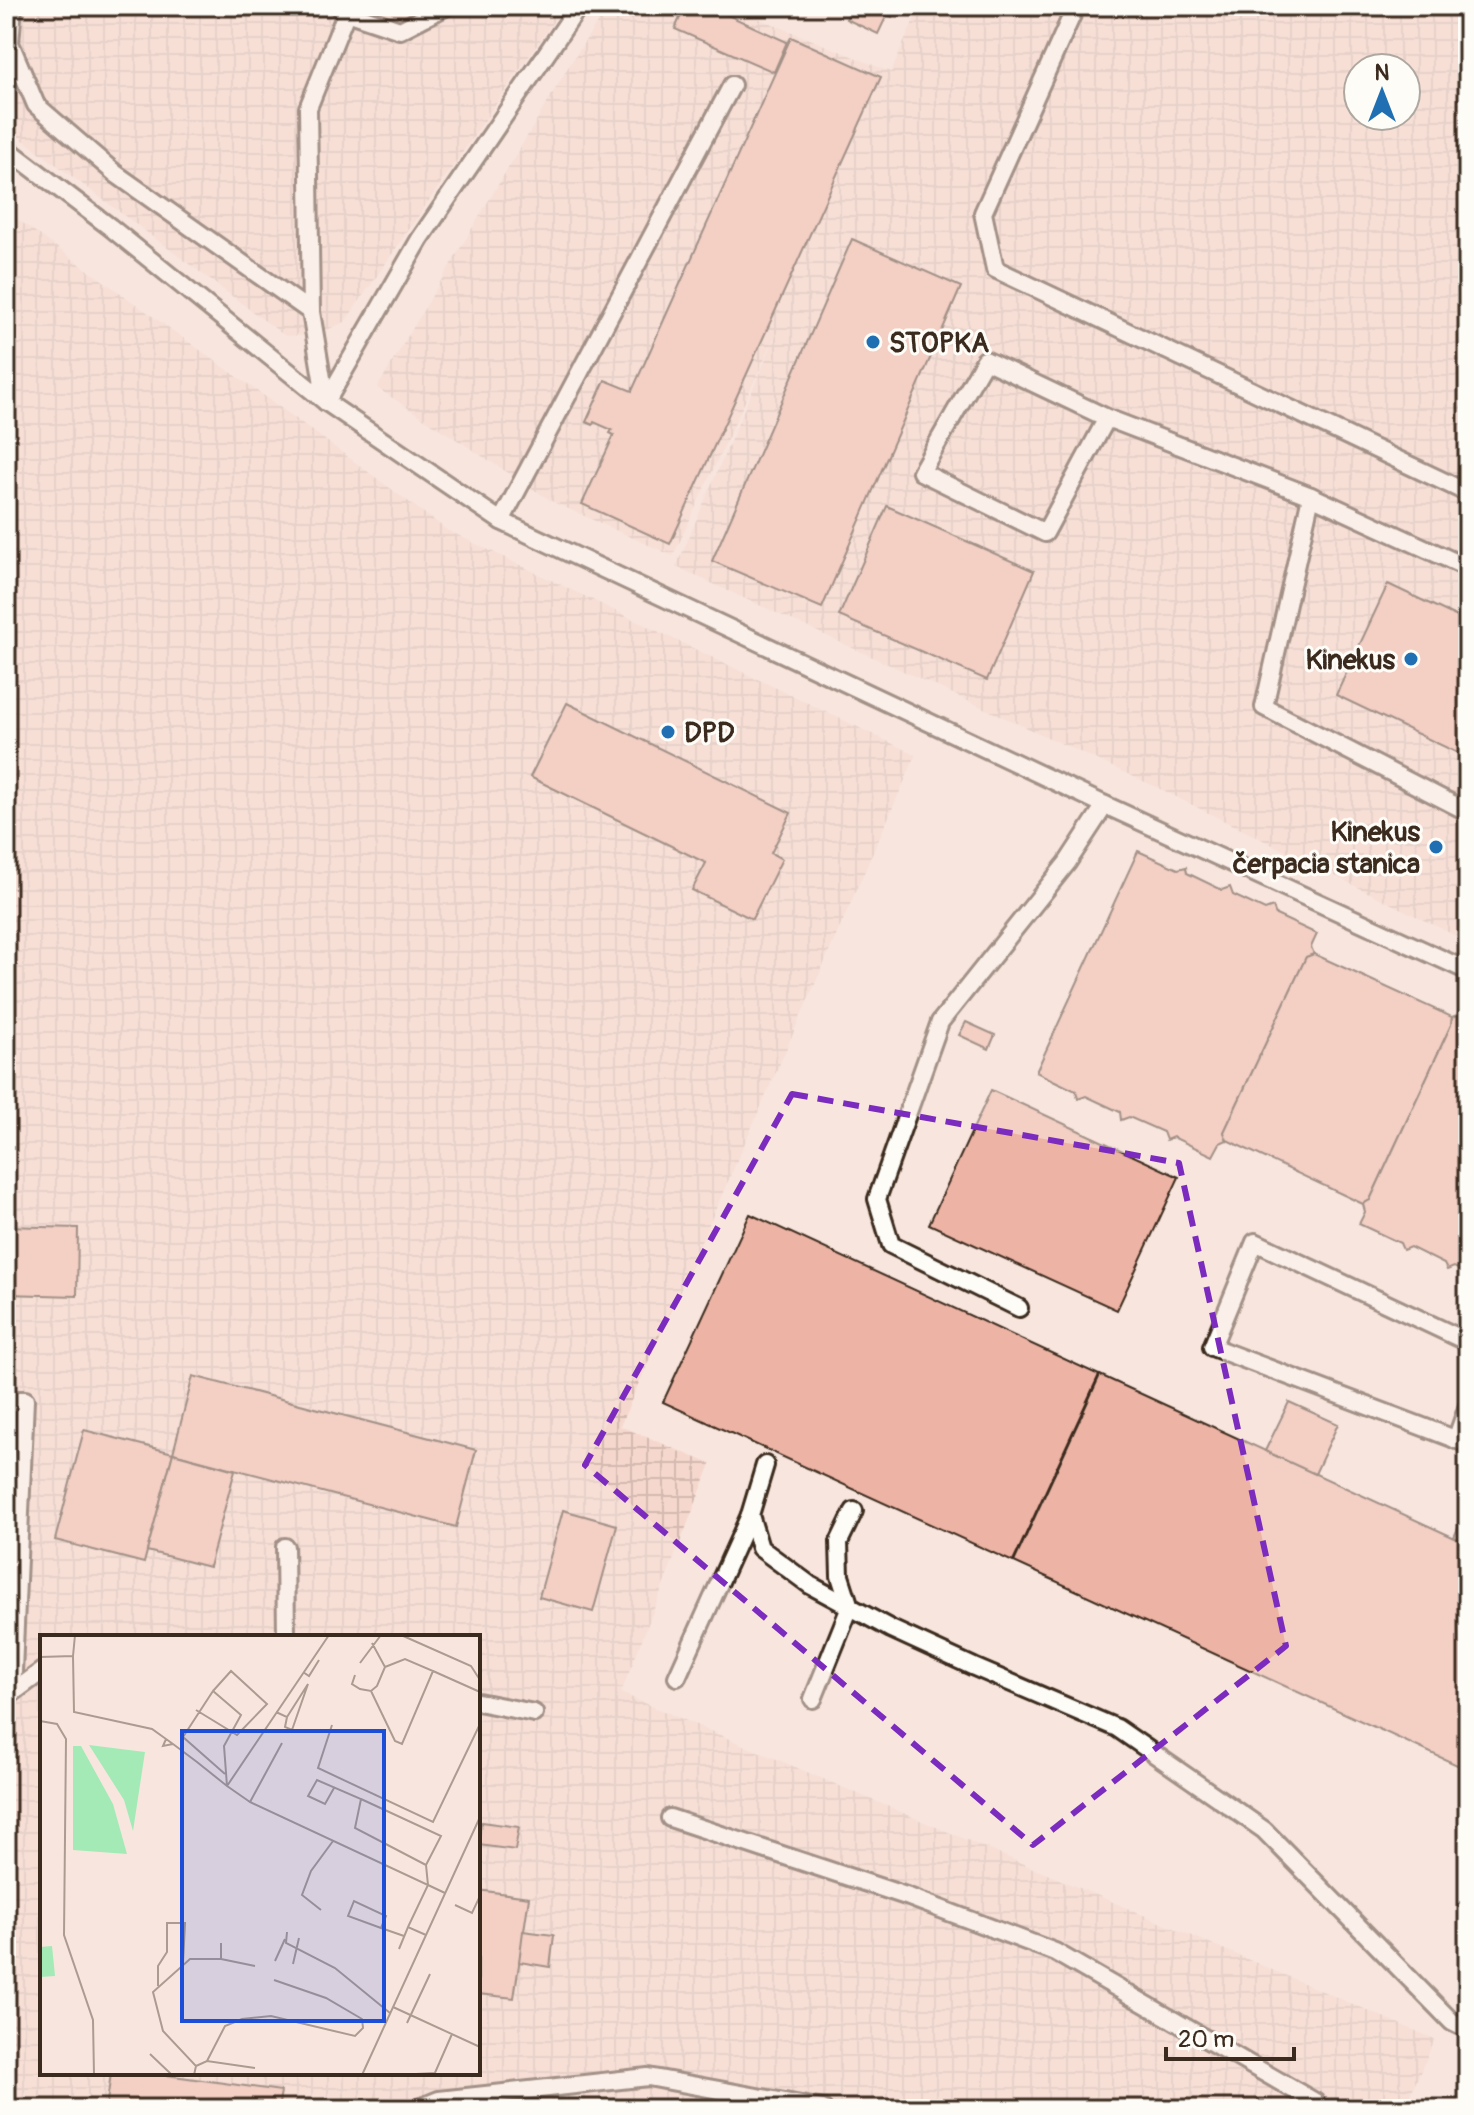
<svg xmlns="http://www.w3.org/2000/svg" width="1474" height="2115" font-family="Pangolin,sans-serif">
<style>
.industrial{fill:url(#industrial-grid);fill-rule:evenodd}
.building{fill:#edb4a5;stroke:#3b2a1e;stroke-width:2}
.lines{fill:none;stroke-linecap:round;stroke-linejoin:round}
.lane-casing{stroke:#3b2a1e;stroke-width:22}
.lane{stroke:#fdfcf7;stroke-width:16}
.marked{fill:none;stroke:#7b2cbf;stroke-width:6;stroke-dasharray:16 10;stroke-linejoin:round}
.poi-dot{fill:#1f6fb2;stroke:#fdfcf7;stroke-width:3}
.labels{text-anchor:middle;stroke-width:6;stroke-linejoin:round;paint-order:stroke}
.poi-label{font-size:28px;font-weight:bold;fill:#3b2a1e;stroke:#fdfcf7;text-anchor:start}
.inset-road{fill:none;stroke:#ac9b91;stroke-width:2}
.view{fill:#1d4ed8;fill-opacity:0.15;stroke:#1d4ed8;stroke-width:4}
.inset-edge{fill:none;stroke:#3b2a1e;stroke-width:4}
</style>
<defs>
<pattern id="industrial-grid" width="8" height="8" patternUnits="userSpaceOnUse" patternTransform="scale(2)"><rect width="8" height="8" fill="#f5d7cd"/><path d="M0 4h8M4 0v8" fill="none" stroke="#d3b9b0"/></pattern>
</defs>
<rect width="100%" height="100%" fill="#f8e6de"/>
<filter id="ink" filterUnits="userSpaceOnUse"><feTurbulence type="fractalNoise" baseFrequency=".0125" numOctaves="2"/><feDisplacementMap in="SourceGraphic" scale="16" xChannelSelector="R" yChannelSelector="G"/><feConvolveMatrix kernelMatrix="1 2 1 2 8 2 1 2 1" color-interpolation-filters="sRGB"/></filter>
<g filter="url(#ink)">
<g class="industrial">
<path d="M6,6H564L345,322L315,335L285,336L6,127Z"/>
<path d="M608,6H728L891,72L920,6H1468V942L1156,787L676,567L779,328L673,556L553,502L377,388L570,64ZM1358,68H1406V116H1358Z"/>
<path d="M6,211L306,426L447,530L916,755L620,1426L711,1464L621,1693L1435,2039L1404,2109H6ZM42,1637H478V2073H42Z"/>
</g>
<g class="building">
<path d="M685,6H708L787,42L774,72L675,29Z"/>
<path d="M853,6H869L887,15L878,34L846,19Z"/>
<path d="M869,6H897L892,17Z"/>
<path d="M791,37L881,77L670,544L582,504L614,435L610,433L612,430L594,422L593,425L586,422L605,380L632,391Z"/>
<path d="M852,239L961,287L822,608L712,561Z"/>
<path d="M887,506L1034,571L987,680L839,616Z"/>
<path d="M1388,584L1468,622V758L1336,695Z"/>
<path d="M567,703L791,813L771,853L782,859L752,919L692,890L706,863L530,777Z"/>
<path d="M1138,851L1178,869L1186,867L1187,873L1222,890L1230,887L1233,895L1265,910L1273,907L1276,915L1317,934L1311,947L1314,954L1306,957L1224,1132L1227,1140L1220,1143L1213,1156L1173,1137L1166,1140L1163,1132L1129,1117L1121,1120L1120,1112L1086,1096L1078,1099L1076,1091L1036,1072Z"/>
<path d="M1314,954L1452,1017L1451,1025L1370,1200L1363,1204L1227,1140L1224,1132L1306,957Z"/>
<path d="M1463,1002L1468,1004V1274L1454,1267L1447,1270L1444,1264L1410,1247L1403,1250L1400,1243L1359,1224L1365,1212L1363,1204L1370,1200L1451,1025L1452,1017L1457,1015Z"/>
<path d="M966,1022L995,1035L989,1049L959,1035Z"/>
<path d="M991,1090L1179,1177L1117,1310L929,1224Z"/>
<path d="M750,1214L1099,1375L1013,1562L663,1402Z"/>
<path d="M6,1226L78,1228L77,1296L6,1294Z"/>
<path d="M1100,1375L1468,1544V1770L1014,1562Z"/>
<path d="M193,1376L476,1450L456,1527L173,1453Z"/>
<path d="M1289,1402L1338,1424L1315,1474L1265,1451Z"/>
<path d="M84,1430L173,1453L144,1563L55,1540Z"/>
<path d="M173,1453L235,1470L209,1567L147,1551Z"/>
<path d="M1468,1506V1544L1454,1537Z"/>
<path d="M563,1510L617,1525L593,1612L539,1597Z"/>
<path d="M481,1822L519,1827L515,1850L478,1845Z"/>
<path d="M478,1890L529,1897L514,1998L478,1994Z"/>
<path d="M523,1931L554,1935L550,1967L519,1962Z"/>
<path d="M111,2073H152L281,2091L278,2109H106Z"/>
</g>
<g class="lines">
<g class="lane-casing">
<g id="lane">
<path d="M13,6L10,43L36,105L116,174L311,312"/>
<path d="M1076,6L983,213L995,269L1468,493"/>
<path d="M339,7L346,12L400,30L447,6"/>
<path d="M732,85L501,521L1105,805L1468,971"/>
<path d="M6,148L110,227L326,402L501,521"/>
<path d="M326,402L420,239L579,6"/>
<path d="M326,402L311,312L308,108L349,6"/>
<path d="M1107,418L1045,533L921,472L985,360L1107,418L1311,496L1264,707L1468,812"/>
<path d="M1311,496L1468,568"/>
<path d="M1019,1308L891,1245L877,1199L940,1022L1067,863L1105,805"/>
<path d="M1468,1342L1255,1242L1212,1347L1468,1444"/>
<path d="M6,1400H25L12,1693"/>
<path d="M1456,1440L1468,1406"/>
<path d="M765,1465L750,1515L760,1548L810,1585L891,1629L974,1667L1117,1728L1264,1830L1452,2022L1468,2030"/>
<path d="M285,1547L286,1637"/>
<path d="M677,1677L750,1515"/>
<path d="M7,1697L42,1671"/>
<path d="M813,1699L850,1607L840,1576L839,1542L854,1511"/>
<path d="M478,1702L534,1713"/>
<path d="M670,1818L909,1897L1055,1952L1315,2102V2109"/>
<path d="M417,2109L439,2100L648,2077L823,2109"/>
</g>
</g>
<use href="#lane" class="lane"/>
</g>
</g>
<path d="M0 0H1474V2115H0ZM792,1094L1179,1163L1286,1646L1033,1845L585,1465Z" fill="#f8e6de" fill-opacity=".55" fill-rule="evenodd"/>
<path class="marked" d="M792,1094L1179,1163L1286,1646L1033,1845L585,1465Z"/>
<g class="poi-dot">
<circle cx="873" cy="342" r="8"/>
<circle cx="1411" cy="659" r="8"/>
<circle cx="668" cy="732" r="8"/>
<circle cx="1436" cy="847" r="8"/>
</g>
<g class="labels">
<g class="poi-label">
<text x="889" y="352">STOPKA</text>
<text x="1395" y="669" text-anchor="end">Kinekus</text>
<text x="684" y="742">DPD</text>
<text x="1420" y="841" text-anchor="end">Kinekus<tspan x="1420" dy="32">čerpacia stanica</tspan></text>
</g>
</g>
<g transform="translate(40 1635)">
<rect width="440" height="440" fill="#f8e6de"/>
<path d="M33,111H41L73,169L87,219L33,215ZM12,311L15,341L0,342V312Z" fill="#a3eab7"/>
<path d="M49,110L105,117L93,196L84,165Z" fill="#a3eab7"/>
<path class="inset-road" d="M361,0L431,31L440,45M33,21L34,77L112,94L126,104M0,22L33,21L35,0M320,28L341,0M393,36L440,57M263,37L269,41L279,25M315,40L312,49L320,54L331,56L337,51L345,32L332,8M331,56L355,106L362,109L393,36L365,24L345,32M156,75L197,100L227,69L191,36L173,56M236,77L247,82L245,92L252,95L268,49L247,82M0,86L17,89L26,104L24,300L53,385L54,440M292,90L278,133L393,187L440,89M242,108L210,167L388,250L368,292M133,109L123,111L126,104L133,109L157,127L187,151L210,167M185,139L143,102L173,56L201,80L184,111L187,151M187,151L289,0M294,153L285,169L268,161L277,145L321,164L315,193L386,230L388,250L405,258M321,164L401,201L386,230M415,270L432,278L440,261M281,275L262,260L271,236L293,206M341,293L346,281L314,266L308,281L341,293L364,301M247,297L246,308L295,333L350,378M359,314L368,292L386,300M181,324L215,331M235,326L245,304M253,329L259,303M118,351V331L127,317V288H145L143,328M353,372L440,412M367,388L390,339M110,419L132,440M167,426L185,391L202,384L231,381L315,401L323,393L322,384L286,363L234,345M156,431L167,426L215,433M154,440L156,431L123,396L113,357L150,324H181V308M322,440L440,182M356,440L395,438M394,440L412,399"/>
<path class="view" d="M142,96H344V386H142Z"/>
<rect width="440" height="440" class="inset-edge"/>
</g>
<rect width="1474" height="2115" fill="none" stroke="#fdfcf7" stroke-width="32"/>
<rect x="16" y="16" width="1442" height="2083" fill="none" stroke="#3b2a1e" stroke-width="3" filter="url(#ink)"/>
<g transform="translate(1382 92)"><circle r="38" fill="#fdfcf7" stroke="#afa8a0" stroke-width="2"/>
<path d="M0-6L14 30L0 20L-14 30Z" fill="#1f6fb2"/>
<text y="-12" font-size="22" font-weight="bold" text-anchor="middle" fill="#3b2a1e">N</text>
</g>
<path d="M1166 2047v12h128v-12" fill="none" stroke="#3b2a1e" stroke-width="4"/>
<text x="1178" y="2047" font-size="24" fill="#3b2a1e" stroke="#fdfcf7" stroke-width="6" paint-order="stroke">20 m</text>
</svg>
